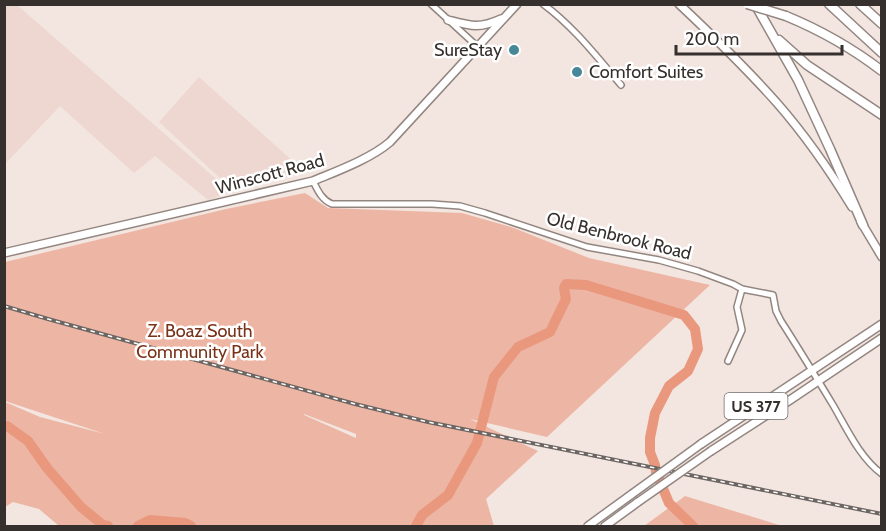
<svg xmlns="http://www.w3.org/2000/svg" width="886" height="531" font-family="Cabin,sans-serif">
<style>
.built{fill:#eed7d0}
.green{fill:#edb6a4;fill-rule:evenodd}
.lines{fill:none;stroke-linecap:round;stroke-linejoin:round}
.river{stroke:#e9987e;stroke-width:10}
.minor-casing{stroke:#938681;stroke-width:8}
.major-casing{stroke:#938681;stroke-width:10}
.highway-casing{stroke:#938681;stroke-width:11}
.minor{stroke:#fff;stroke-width:5}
.major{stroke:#fff;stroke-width:7}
.highway{stroke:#fff;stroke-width:8}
.rail-casing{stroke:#6d6562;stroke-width:4}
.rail{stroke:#fff;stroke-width:1.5;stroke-dasharray:4.5;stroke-linecap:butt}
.major-bridge-casing{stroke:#938681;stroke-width:10;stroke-linecap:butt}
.highway-bridge-casing{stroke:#938681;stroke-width:11;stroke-linecap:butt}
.major-bridge{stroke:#fff;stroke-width:7}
.highway-bridge{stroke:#fff;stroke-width:8}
.poi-dot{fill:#46879a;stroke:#fff;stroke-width:2}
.labels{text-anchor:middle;stroke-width:5;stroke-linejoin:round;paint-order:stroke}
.shield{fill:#fff;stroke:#726e6d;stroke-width:1.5}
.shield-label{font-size:16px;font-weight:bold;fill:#35302e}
.poi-label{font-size:18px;fill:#35302e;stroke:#fff;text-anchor:end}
.street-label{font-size:18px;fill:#35302e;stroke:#fff}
.park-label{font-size:18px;fill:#793118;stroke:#fff}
</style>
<rect width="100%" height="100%" fill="#f3e5e0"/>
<g class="built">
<path d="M5,4L17,5L231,192L208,200L155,156L134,173L60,106L5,164Z"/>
<path d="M199,77L306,173L233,190L159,122Z"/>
</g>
<g class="green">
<path d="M305,193L328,208L462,213L514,228L589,258L710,285L547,437L470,419L538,451L486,499L494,526H59L39,509L13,502L5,507V402L40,417L105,434L5,401V262L226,209ZM304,414L356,434V438L304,415Z"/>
<path d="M685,496L779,525L787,526H644Z"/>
</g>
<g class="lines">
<g class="river">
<path d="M4,427L7,426L28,441L47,468L81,507L103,525L108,526"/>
<path d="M138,526L150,520L185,523L191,526"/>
<path d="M416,526L422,515L448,495L477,443L494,377L518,347L550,332L566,299L564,288L566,284L586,285L684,315L695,329L698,349L688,371L669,386L655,413L650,438V452L655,465L656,472L669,503L693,526"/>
</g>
<g class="minor-casing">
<g id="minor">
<path d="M431,4L478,47"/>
<path d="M543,4C574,27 596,56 621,85"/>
<path d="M313,181C318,191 322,200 332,204H432L460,206L485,213L587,247L659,260L698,271L733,284L742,289L773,295L776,311L781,321C799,349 816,377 833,405C847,429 860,458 882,474"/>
<path d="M728,361L742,330L737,307L742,289"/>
</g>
</g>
<g class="major-casing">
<g id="major">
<path d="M679,4C713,36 746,68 777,103C805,135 830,171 852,207"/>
<path d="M448,20C471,26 479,29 501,19"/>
<path d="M861,222L882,257"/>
<path d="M4,253L313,181C337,171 370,159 390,142L517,4"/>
<path d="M701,444L882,324"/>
<path d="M711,451L790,400L882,338"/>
<path d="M588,526L632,494"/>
<path d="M605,526L638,502"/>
</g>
</g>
<g class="highway-casing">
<g id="highway">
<path d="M755,4L798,80L830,149L863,225"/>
<path d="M829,4L882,53"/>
<path d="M860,4L882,24"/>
<path d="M786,16C820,30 852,48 882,71"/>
<path d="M779,40L807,65L882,115"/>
</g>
</g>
<use href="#minor" class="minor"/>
<use href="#major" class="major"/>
<use href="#highway" class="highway"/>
<g class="rail-casing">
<path id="rail" d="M4,306L48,319L355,404L428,422L882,514"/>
</g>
<use href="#rail" class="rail"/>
<g class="major-bridge-casing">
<g id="major-bridge">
<path d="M632,494L701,444"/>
<path d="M638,502L711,451"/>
</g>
</g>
<g class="highway-bridge-casing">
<path id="highway-bridge" d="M747,4L786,16"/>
</g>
<use href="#major-bridge" class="major-bridge"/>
<use href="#highway-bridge" class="highway-bridge"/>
</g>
<g class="poi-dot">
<circle cx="514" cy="50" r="6"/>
<circle cx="577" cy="72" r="6"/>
</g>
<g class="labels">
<rect class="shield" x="724.5" y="393" width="63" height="26" rx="4.5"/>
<g class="shield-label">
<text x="756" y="412">US 377</text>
</g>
<g class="poi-label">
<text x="502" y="56">SureStay</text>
<text x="589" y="78" text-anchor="start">Comfort Suites</text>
</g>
<g class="street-label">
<text transform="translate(270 174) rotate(-15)" y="6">Winscott Road</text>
<text transform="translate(619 236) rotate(14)" y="6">Old Benbrook Road</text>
</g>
<g class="park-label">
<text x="200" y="337">Z. Boaz South<tspan x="200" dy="21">Community Park</tspan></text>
</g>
</g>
<rect width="886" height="531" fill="none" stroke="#35302e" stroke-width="12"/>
<path d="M676 45v9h166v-9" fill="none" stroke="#35302e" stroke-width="3"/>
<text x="685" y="45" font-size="18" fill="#35302e" stroke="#ffffff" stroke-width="4.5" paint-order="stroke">200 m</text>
</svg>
